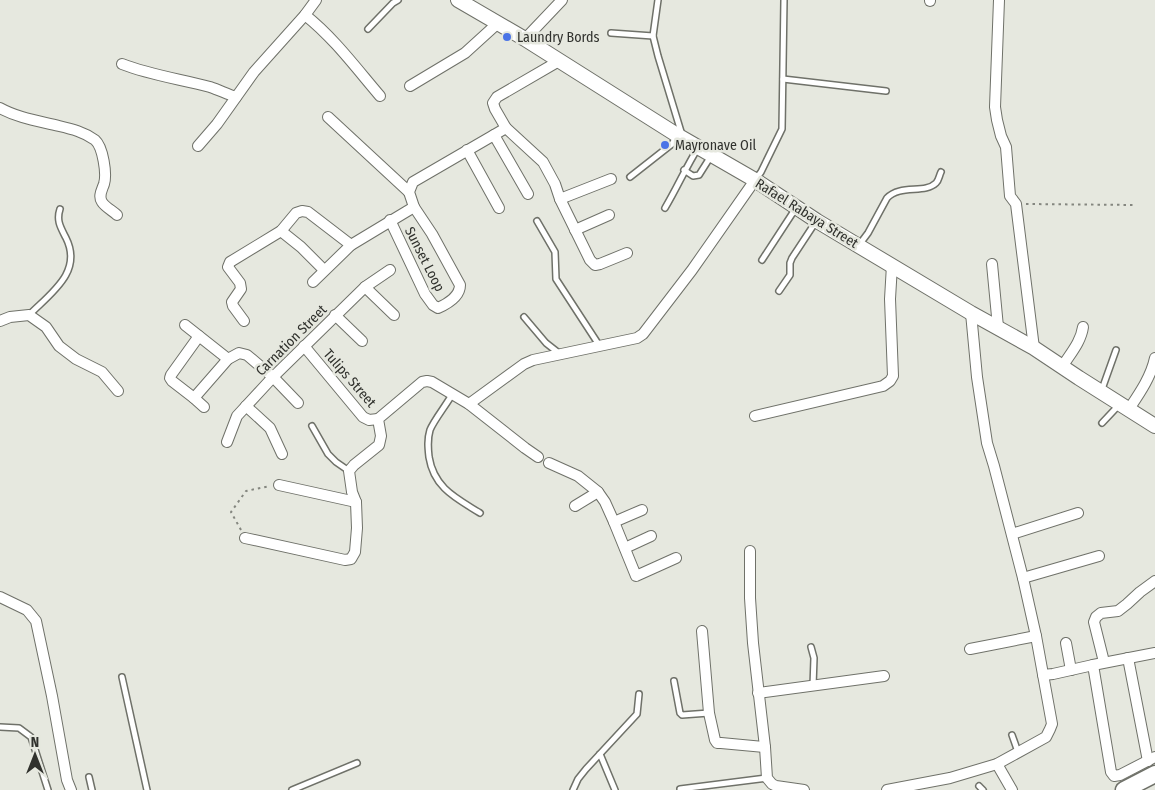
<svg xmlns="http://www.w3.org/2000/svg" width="1155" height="790" font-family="'Fira Sans Condensed',sans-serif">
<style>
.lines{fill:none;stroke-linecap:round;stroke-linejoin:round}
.service-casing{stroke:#6f7169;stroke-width:8}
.minor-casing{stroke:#6f7169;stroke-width:12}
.secondary-casing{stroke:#6f7169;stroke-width:16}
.trunk-casing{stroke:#6f7169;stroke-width:19}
.path{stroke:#84867f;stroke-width:2;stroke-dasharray:2.5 4;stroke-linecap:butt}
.service{stroke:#fff;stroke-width:5}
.minor{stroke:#fff;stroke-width:10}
.secondary{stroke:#fff;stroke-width:14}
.trunk{stroke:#fff;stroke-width:16}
.poi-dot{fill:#4b74e7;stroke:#e6e8df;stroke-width:2}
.labels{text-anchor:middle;stroke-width:5;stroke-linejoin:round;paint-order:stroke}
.poi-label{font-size:14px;fill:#30312d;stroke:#e6e8df;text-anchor:start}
.street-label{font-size:14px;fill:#30312d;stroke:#e6e8df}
</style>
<rect width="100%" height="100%" fill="#e6e8df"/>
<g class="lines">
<g class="service-casing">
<g id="service">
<path d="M658,0L653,36L658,56L682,135"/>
<path d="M368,29L393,3L398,0"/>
<path d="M611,33L653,36"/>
<path d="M783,79L886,91"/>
<path d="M684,170L693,176L699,175L711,156"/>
<path d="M630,177L672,144L676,137"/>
<path d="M755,180L761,172L782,129L784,0"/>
<path d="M665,208C677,188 686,167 698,148"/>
<path d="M537,221L555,252L556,279L599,345"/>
<path d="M859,245L868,233L887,198C900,184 925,194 936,183C939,180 939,176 941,172"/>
<path d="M762,260L792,214L797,209"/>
<path d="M779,291L790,275V263L792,258L815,223"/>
<path d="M29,315C51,293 83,272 66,238C61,228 56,221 60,209"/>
<path d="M524,317L546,343L560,354"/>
<path d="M1101,392L1116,350"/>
<path d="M453,393C447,404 434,420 430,430C427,440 428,448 429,457C434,488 456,498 480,513"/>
<path d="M1102,423L1119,405"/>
<path d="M312,426L328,454L336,462L349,471"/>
<path d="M811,647L814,658L813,686"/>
<path d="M122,677L147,790"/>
<path d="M674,681L680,713L682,715L709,713"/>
<path d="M0,727L19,728L31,737L48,790"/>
<path d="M1012,735L1018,752"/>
<path d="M600,754L615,790"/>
<path d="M89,777L92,790"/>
<path d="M979,786L983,790"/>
<path d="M680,789L767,778"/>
<path d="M292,790L357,763"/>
<path d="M573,790L578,779L586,769L637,714L639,694"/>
</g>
</g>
<g class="minor-casing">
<g id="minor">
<path d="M999,0L995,107L997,120L1001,136L1006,147L1010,196L1016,204L1034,348"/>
<path d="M930,1V0"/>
<path d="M305,15C334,38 356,68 380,96"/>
<path d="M525,39L562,0"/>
<path d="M559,61L497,97L493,103L495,109L506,128L543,162L555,184L560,199L590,260L595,265L600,264L627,253"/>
<path d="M122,64C150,75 180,79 210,87C219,90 227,94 236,97"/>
<path d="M410,86L465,53L498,23"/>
<path d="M0,108C18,118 39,121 59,126C72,129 84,132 95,140C103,147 107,174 104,184C102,190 98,196 102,202C105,207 113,211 117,215"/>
<path d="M328,117L409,192"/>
<path d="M494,135L528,194"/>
<path d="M198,146L217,124L254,72L305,15L316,0"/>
<path d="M467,150L499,208"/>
<path d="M560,199L611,179"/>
<path d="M390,220L425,294L433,305L438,308C447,304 460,296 460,285L432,234L414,207"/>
<path d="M575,230L609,215"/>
<path d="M281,231L301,247L324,270"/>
<path d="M992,264L998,327"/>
<path d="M313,282L351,245L414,207L409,192L413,182L506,128"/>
<path d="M365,287L394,315"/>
<path d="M335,315L362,341"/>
<path d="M0,321L10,317L29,315L46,327L59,346L76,359L102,372L118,391"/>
<path d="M244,321L233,306L232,302L241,289L240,283L228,267L230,262L281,231L296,213L302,211L308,212L351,245"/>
<path d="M185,325L228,359"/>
<path d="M199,336L171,375L170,378L172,381L194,398L204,407"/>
<path d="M304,346L363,417L369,420L378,419"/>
<path d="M1062,367C1070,354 1081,342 1083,327"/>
<path d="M194,398L228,359L239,353L247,355L273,377L298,403"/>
<path d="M469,404L524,364L533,360L637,338L643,334L692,270L755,180"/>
<path d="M246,406L270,428L282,454"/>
<path d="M1129,409C1139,394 1151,377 1155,358"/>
<path d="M755,416L883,386L890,381L893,376L890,299L892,265"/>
<path d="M227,442L237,416L273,377L365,287L390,270"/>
<path d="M549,463L578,476L598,492L605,502L614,522L636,576L676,558"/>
<path d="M279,485L356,502"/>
<path d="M575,506L598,492"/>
<path d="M614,522L642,510"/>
<path d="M1012,534L1078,513"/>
<path d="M245,538L345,560L351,559L355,552L357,528L356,502L352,492L349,471L354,465L379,445L381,436L378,419L422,382L427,381L432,382L469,404L525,448L538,457"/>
<path d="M625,548L651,536"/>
<path d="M750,551V598L753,643L765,747L767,778L772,784L776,786L804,790"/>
<path d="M1023,578L1099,556"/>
<path d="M0,597L27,610L36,621L52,696L67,780L71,790"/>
<path d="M702,631L709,713L715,740L717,743H721L765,747"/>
<path d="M1066,643L1071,670"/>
<path d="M970,649L1036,636"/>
<path d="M1128,658L1148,761"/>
<path d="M1104,662L1094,622L1096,617L1101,613L1118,611L1127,604L1140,592L1155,581"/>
<path d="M1093,665L1111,772L1114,776L1120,775L1155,757"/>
<path d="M1043,675L1053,674L1093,665L1155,653"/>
<path d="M758,693L884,676"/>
<path d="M997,764L1012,790"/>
<path d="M887,790L950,778L997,764L1046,737L1050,729L1052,724L1036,636L1023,578L994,466L987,443L977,377L971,313"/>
</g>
</g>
<g class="secondary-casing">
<path id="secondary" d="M458,0L525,39L677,135L755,180L817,221L971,313L1034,348L1079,378L1155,426"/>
</g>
<g class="trunk-casing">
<path id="trunk" d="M1124,790L1155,774"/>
</g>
<g class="path">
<path d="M1026,204L1134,205"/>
<path d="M241,530L231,512L246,491L270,486"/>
</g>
<use href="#service" class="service"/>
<use href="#minor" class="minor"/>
<use href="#secondary" class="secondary"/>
<use href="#trunk" class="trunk"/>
</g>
<g class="poi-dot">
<circle cx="507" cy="37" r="5"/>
<circle cx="665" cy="145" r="5"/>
</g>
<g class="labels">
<g class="poi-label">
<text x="517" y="42">Laundry Bords</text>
<text x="675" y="150">Mayronave Oil</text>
</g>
<g class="street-label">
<text transform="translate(807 213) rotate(32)" y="5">Rafael Rabaya Street</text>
<text transform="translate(425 259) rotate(63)" y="5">Sunset Loop</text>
<text transform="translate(291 340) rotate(-45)" y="5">Carnation Street</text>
<text transform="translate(350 378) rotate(49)" y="5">Tulips Street</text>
</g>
</g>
<g transform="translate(35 755)" stroke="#e6e8df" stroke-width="4" paint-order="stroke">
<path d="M0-4L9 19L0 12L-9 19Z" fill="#30312d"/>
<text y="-8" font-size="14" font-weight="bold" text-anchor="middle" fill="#30312d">N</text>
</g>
</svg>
